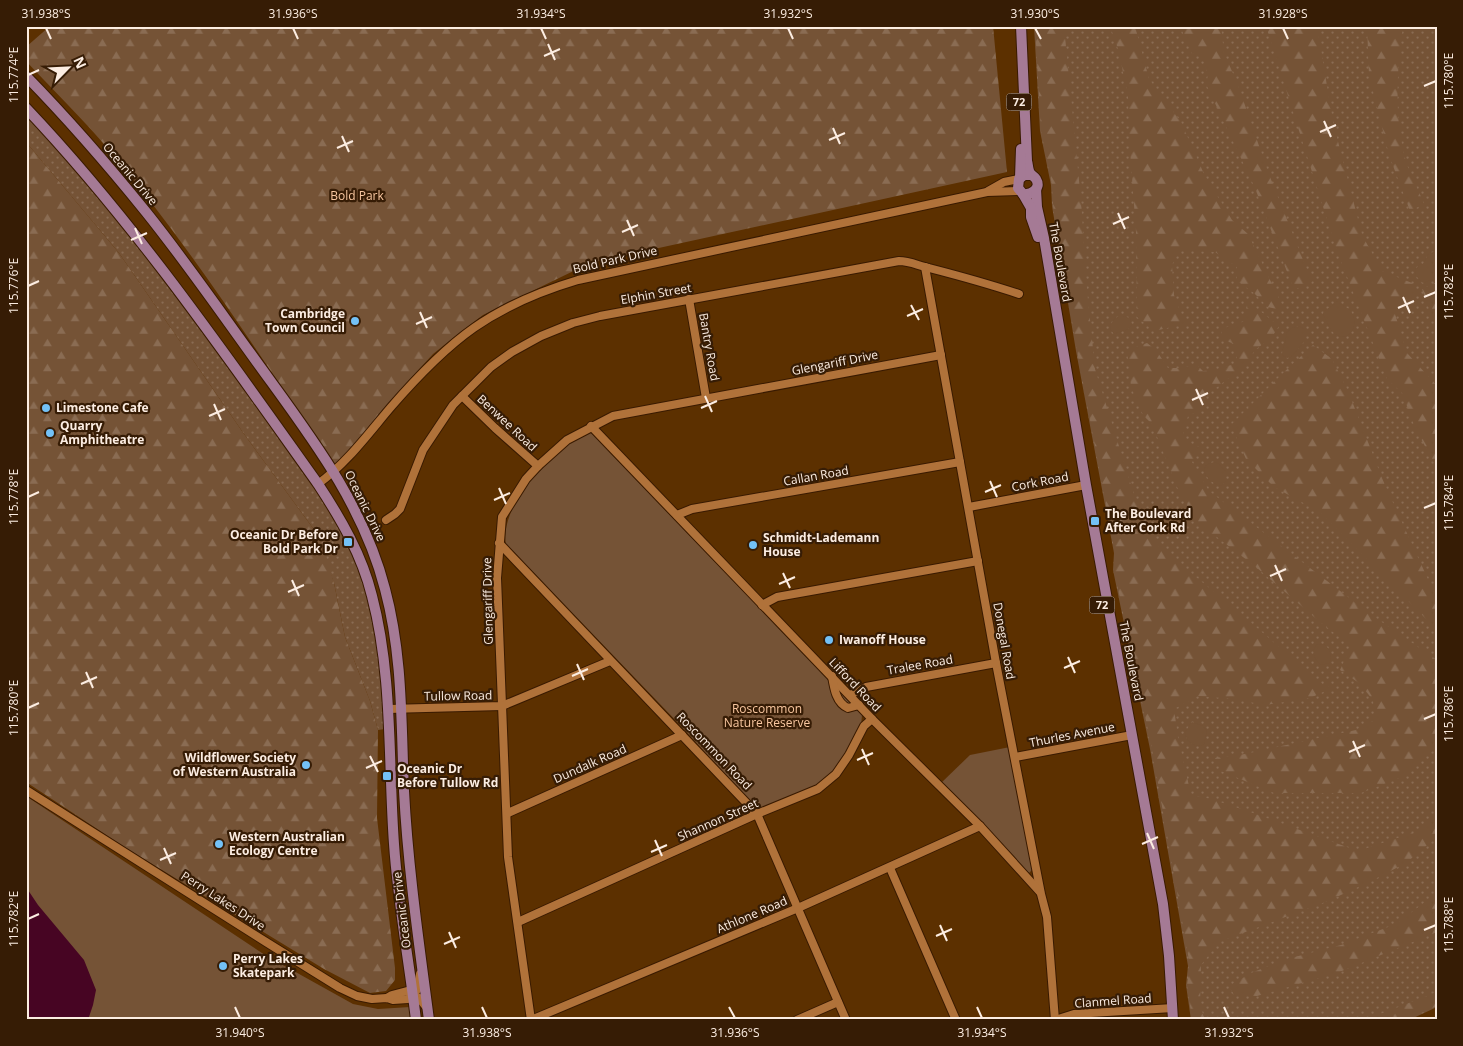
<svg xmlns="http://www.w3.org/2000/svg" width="1463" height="1046" font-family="'Open Sans',sans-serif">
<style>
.grass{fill:url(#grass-dots)}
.forest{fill:url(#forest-firs)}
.green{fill:#755336}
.water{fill:#470523}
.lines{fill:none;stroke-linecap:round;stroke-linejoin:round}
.minor-casing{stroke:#391a00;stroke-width:10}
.major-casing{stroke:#391a00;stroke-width:12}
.minor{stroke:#b0723a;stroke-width:8}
.major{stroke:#a57a95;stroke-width:10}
.ticks{fill:none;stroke:#fcede2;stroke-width:2}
.poi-dot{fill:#73c1f6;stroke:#361c05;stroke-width:2}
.labels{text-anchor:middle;stroke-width:4.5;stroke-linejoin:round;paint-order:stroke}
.shield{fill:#361c05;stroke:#c1aea0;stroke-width:1}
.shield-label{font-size:11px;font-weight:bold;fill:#fcede2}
.street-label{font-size:12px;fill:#fcede2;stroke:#361c05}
.park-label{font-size:12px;fill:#f9c7a0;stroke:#361c05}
.poi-label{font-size:12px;font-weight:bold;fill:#fcede2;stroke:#361c05;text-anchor:start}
.neatline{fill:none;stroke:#fcede2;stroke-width:2}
.ticks-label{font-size:12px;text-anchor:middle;fill:#fcede2}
</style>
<defs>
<pattern id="grass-dots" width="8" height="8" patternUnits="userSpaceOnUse" patternTransform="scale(1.25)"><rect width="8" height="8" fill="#755336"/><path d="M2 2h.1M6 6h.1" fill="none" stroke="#8a6c53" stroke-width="1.8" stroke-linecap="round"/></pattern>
<pattern id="forest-firs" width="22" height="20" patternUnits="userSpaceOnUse" patternTransform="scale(1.25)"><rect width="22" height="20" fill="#755336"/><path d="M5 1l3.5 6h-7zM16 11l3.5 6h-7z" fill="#8a6c53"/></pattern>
</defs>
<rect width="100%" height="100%" fill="#5c3000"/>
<g class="grass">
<path d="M1034,26H1437V1007L1409,1020H1191L1186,985L1188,966L1150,749L1113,570L1114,553L1076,351L1052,206L1051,185L1040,131Z"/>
<path d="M26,113L83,175L184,306L315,486L342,530L360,570L368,595L381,665L385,729L378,730L370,701L345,637L334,583L315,531L244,434L119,253L26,142Z"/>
</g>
<g class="forest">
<path d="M50,26H993L1007,172L590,263L483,315L458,334L433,354L411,378L336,469C263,360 193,250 109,150C83,119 54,91 26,61V47Z"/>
<path d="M1035,26H1064L1081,201L1087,290L1095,369L1136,501L1159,547L1229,604L1285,652L1313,679L1332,688L1310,698L1265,705L1234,699L1198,696L1174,709L1178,737L1191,795L1211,799L1250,812L1358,851L1422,830L1437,816V837L1406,863L1371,881L1328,901L1219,942L1201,965L1200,1005L1205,1020H1192L1187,985L1190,966L1152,749L1114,570L1115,553L1077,351L1053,206L1052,185L1041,130Z"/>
<path d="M1110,26H1135L1149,79L1181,122L1204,174L1232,220L1248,234L1285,311L1268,307L1254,293L1237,281V267L1215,252L1180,250L1172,265L1174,295L1185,324L1154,331L1137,317L1136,232L1130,151L1128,95L1118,49Z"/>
<path d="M1180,26H1221L1224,53L1238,85L1268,172L1312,282L1294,290L1255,188L1206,84L1208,75L1201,53L1192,54Z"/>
<path d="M1266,26H1317L1333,122L1362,235L1382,271L1412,283L1415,295L1395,314L1407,353L1437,386V468L1416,430L1402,393L1387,379L1337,251Z"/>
<path d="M1367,26H1403C1397,70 1394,114 1405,158C1409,173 1418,189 1424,204L1410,211L1389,155L1369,75Z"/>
<path d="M26,142L119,253L244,434L315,531L326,556L334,583L345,637L370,701L378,730L377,818L395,968V980L386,991L370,993L324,969L126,848L26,782Z"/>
<path d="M1437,282V323L1432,317L1422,289Z"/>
<path d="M1247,305L1255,307L1279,326L1272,337L1255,350L1245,366L1205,396L1203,409L1188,416L1182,439L1201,448L1192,462L1209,491L1373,616L1437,660V747L1402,777L1361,793H1274L1221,771L1215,758L1245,754L1356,730L1375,720L1373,700L1359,683L1340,670L1351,646L1320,622L1256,567L1196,521L1177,487L1152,424L1143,415L1131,387L1127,350L1147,343L1156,350L1168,368H1178L1197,365L1203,371L1215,370L1234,364L1237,358L1235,344L1223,340L1221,329L1245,321Z"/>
<path d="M1313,345L1332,359L1348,391L1384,483L1437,599V630L1320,512L1274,487L1246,459L1231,425L1282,374Z"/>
<path d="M1437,893V932L1337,973L1257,996L1234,995L1229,986L1251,973L1287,959L1341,945L1396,924Z"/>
<path d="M1437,992V1006L1405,1020H1365Z"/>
</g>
<g class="green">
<path d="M1434,252L1436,254L1437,260L1433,267L1435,273L1433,279L1423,283L1416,276L1415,270L1419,265L1423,264L1429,253Z"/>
<path d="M1337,301C1342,307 1348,306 1352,313C1359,326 1349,344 1335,334C1330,330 1325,319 1323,313C1327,307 1334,307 1337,301Z"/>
<path d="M1119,316H1123L1130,318L1132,325L1128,329L1114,334L1110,329C1111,323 1113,319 1119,316Z"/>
<path d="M1299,326L1304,329V342L1291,357L1287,358L1282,355C1282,347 1287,342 1286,333L1292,328Z"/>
<path d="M591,433L862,715L861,726L842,760L834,771L819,784L764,809L755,807L683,728L506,544C501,522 522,487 537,470C544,462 566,443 576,438C580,435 586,434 591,433Z"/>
<path d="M1214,462L1219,464L1226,472V481L1221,486C1208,483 1195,466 1214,462Z"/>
<path d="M1318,644L1325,645C1331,650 1332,656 1329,663L1321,665C1314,659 1310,650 1318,644Z"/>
<path d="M1192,722L1203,726L1207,731L1204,744L1201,746C1192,746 1185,740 1185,732Z"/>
<path d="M1010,747L1033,869L1029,873L1026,872L940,784L970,755Z"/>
<path d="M26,796L265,955L353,1004L378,1009L410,1007L412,1020H26Z"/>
</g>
<path class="water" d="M26,887L38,905L84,960L96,990L93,1005L88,1020H26Z"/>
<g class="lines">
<g class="minor-casing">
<g id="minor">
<path d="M988,191L1004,182L1019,179"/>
<path d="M925,267L996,663L1041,894L1047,917L1055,1020"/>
<path d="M689,299L706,398"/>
<path d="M941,355L613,416L567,440L538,466L526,479L502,517L497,578L508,857L531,1020L798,908L980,826"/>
<path d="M462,396L495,428L538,466"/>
<path d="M591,426L872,719L980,826L1040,892"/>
<path d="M318,484C347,463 368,434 391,407C450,339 491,306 578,280L987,192L1020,191"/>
<path d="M969,507L1086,485"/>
<path d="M677,515L692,509L960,462"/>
<path d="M386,520L395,514L400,509L423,450L453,405L491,367L512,352L541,336L573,323L600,316L899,261C910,261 919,266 929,268C960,276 989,284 1019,294"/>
<path d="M499,543L757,814L846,1020"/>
<path d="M762,605L777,597L978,561"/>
<path d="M832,676C834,688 836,703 848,708L859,705"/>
<path d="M850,695L866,687L996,663"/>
<path d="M388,709L502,706L610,661"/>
<path d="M1015,757L1132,735"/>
<path d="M26,790L266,942L340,988L357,996L372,999L387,998L393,1000L408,999L417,990L420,974"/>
<path d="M508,813L682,735"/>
<path d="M890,868L956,1020"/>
<path d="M518,922L757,814L818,789L836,774L849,755L864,726L872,719"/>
<path d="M387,998L392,995L407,991L419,998L427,1008"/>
<path d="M797,1020L838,1002"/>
<path d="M1055,1020L1074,1014L1173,1008"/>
</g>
</g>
<g class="major-casing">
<g id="major">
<path d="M1021,26L1027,161C1028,164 1028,170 1030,173C1032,176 1034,176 1036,179C1042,189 1031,195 1023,194L1018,188L1019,179L1024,175H1031"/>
<path d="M26,76C68,119 108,165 146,212C183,258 217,307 251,354C304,428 362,499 385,589C403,656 401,723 404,791C408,868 419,943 429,1020"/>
<path d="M26,108C135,223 226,355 318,484C341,519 362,555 372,596C393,676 388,761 394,844C398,903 409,961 416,1020"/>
<path d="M1020,178L1021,149"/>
<path d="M1036,189L1037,207L1044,238L1086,485L1163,904L1169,956L1173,1020"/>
<path d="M1023,194L1031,208V217L1038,237"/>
</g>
</g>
<use href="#minor" class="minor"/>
<use href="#major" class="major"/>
</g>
<path class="ticks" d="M46,28L51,39M293,28L298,39M541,28L546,39M788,28L793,39M1035,28L1041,39M1283,28L1288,39M548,44L555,60M544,56L560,49M28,75L39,70M1424,86L1436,81M1324,121L1331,137M833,128L840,144M1320,132L1336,125M342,136L349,152M829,140L845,133M337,148L353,141M1118,213L1125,229M627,220L634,236M1113,224L1129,217M135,228L142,244M622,232L638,225M131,240L147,233M28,286L39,281M1403,297L1410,313M1424,297L1436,292M911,305L919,320M1398,308L1414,301M420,312L427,328M907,316L923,309M416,324L432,317M1196,389L1203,405M705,396L712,412M1192,400L1208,393M214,404L221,420M701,408L717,401M209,416L225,409M990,481L997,497M499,488L506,504M985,492L1001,485M28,497L39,492M494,500L510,493M1424,508L1436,503M1275,565L1282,581M783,573L790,588M1270,576L1286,569M292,580L299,596M779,584L795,577M288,592L304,585M1068,657L1075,673M577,664L584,680M1064,668L1080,661M86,672L93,688M572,676L588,669M81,684L97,677M28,708L39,703M1424,719L1436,714M1353,741L1360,757M862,749L869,765M1349,752L1365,745M370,756L378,772M857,760L873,753M366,768L382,761M1147,833L1154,849M655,840L662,856M1142,844L1158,837M164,848L171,864M651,852L667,845M160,860L176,853M28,919L39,914M940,925L947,941M1424,930L1436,925M449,932L456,948M936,936L952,929M444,944L460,937M235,1007L240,1018M482,1007L487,1018M729,1007L735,1018M977,1007L982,1018M1224,1007L1229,1018"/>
<g class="poi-dot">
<circle cx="355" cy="321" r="5"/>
<circle cx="46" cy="408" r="5"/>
<circle cx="50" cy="433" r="5"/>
<rect x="1090" y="516" width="10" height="10" rx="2.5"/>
<rect x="343" y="537" width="10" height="10" rx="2.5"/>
<circle cx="753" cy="545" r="5"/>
<circle cx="829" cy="640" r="5"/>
<circle cx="306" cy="765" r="5"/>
<rect x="382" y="771" width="10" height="10" rx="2.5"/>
<circle cx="219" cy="844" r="5"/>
<circle cx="223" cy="966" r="5"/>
</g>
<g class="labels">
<g class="shield">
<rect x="1006.5" y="93.5" width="25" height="17" rx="4"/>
<rect x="1089.5" y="596.5" width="25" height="17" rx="4"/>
</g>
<g class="shield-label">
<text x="1019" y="106">72</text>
<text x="1102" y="609">72</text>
</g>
<g class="street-label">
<text transform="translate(130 174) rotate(50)" y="4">Oceanic Drive</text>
<text transform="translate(615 260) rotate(-13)" y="4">Bold Park Drive</text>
<text transform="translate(1060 262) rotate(80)" y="4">The Boulevard</text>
<text transform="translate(656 294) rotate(-10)" y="4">Elphin Street</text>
<text transform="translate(709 347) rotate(80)" y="4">Bantry Road</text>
<text transform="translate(835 363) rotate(-11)" y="4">Glengariff Drive</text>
<text transform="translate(507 423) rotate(43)" y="4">Benwee Road</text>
<text transform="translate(816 476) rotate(-10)" y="4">Callan Road</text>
<text transform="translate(1040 482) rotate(-11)" y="4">Cork Road</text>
<text transform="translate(365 506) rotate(64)" y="4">Oceanic Drive</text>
<text transform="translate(488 601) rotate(-91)" y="4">Glengariff Drive</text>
<text transform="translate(1004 641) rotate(80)" y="4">Donegal Road</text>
<text transform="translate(1131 661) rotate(79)" y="4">The Boulevard</text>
<text transform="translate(920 665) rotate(-10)" y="4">Tralee Road</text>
<text transform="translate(855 685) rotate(46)" y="4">Lifford Road</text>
<text transform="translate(458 696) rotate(-1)" y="4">Tullow Road</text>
<text transform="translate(1072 735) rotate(-11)" y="4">Thurles Avenue</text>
<text transform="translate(714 751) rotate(46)" y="4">Roscommon Road</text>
<text transform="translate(590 764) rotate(-24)" y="4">Dundalk Road</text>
<text transform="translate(718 820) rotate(-24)" y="4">Shannon Street</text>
<text transform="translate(223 901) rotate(33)" y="4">Perry Lakes Drive</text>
<text transform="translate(402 910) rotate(-97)" y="4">Oceanic Drive</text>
<text transform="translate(752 915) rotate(-23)" y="4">Athlone Road</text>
<text transform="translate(1113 1001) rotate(-4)" y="4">Clanmel Road</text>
</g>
<g class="park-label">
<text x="357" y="200">Bold Park</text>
<text x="767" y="713">Roscommon<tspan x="767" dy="14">Nature Reserve</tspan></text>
</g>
<g class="poi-label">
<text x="345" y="318" text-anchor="end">Cambridge<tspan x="345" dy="14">Town Council</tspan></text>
<text x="56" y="412">Limestone Cafe</text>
<text x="60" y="430">Quarry<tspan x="60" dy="14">Amphitheatre</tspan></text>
<text x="1105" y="518">The Boulevard<tspan x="1105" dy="14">After Cork Rd</tspan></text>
<text x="338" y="539" text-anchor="end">Oceanic Dr Before<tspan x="338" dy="14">Bold Park Dr</tspan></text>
<text x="763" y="542">Schmidt-Lademann<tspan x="763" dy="14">House</tspan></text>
<text x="839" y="644">Iwanoff House</text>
<text x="296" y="762" text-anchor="end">Wildflower Society<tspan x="296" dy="14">of Western Australia</tspan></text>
<text x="397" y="773">Oceanic Dr<tspan x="397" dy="14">Before Tullow Rd</tspan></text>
<text x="229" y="841">Western Australian<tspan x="229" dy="14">Ecology Centre</tspan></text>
<text x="233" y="963">Perry Lakes<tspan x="233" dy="14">Skatepark</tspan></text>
</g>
</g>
<rect width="1463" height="1046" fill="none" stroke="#361c05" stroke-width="55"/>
<g transform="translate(68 68) rotate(66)" stroke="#361c05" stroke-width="4" paint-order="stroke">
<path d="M0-4L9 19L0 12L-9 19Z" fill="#fcede2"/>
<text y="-8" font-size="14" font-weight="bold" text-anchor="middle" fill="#fcede2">N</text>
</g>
<rect x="28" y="28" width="1408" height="990" class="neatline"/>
<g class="ticks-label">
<text x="46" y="18">31.938°S</text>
<text x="293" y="18">31.936°S</text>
<text x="541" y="18">31.934°S</text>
<text x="788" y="18">31.932°S</text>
<text x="1035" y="18">31.930°S</text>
<text x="1283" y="18">31.928°S</text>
<text transform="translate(14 75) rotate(-90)" y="4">115.774°E</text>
<text transform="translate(1449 81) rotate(-90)" y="4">115.780°E</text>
<text transform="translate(14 286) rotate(-90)" y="4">115.776°E</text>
<text transform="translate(1449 292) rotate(-90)" y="4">115.782°E</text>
<text transform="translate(14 497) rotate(-90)" y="4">115.778°E</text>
<text transform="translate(1449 503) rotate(-90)" y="4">115.784°E</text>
<text transform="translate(14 708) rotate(-90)" y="4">115.780°E</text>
<text transform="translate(1449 714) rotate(-90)" y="4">115.786°E</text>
<text transform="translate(14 919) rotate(-90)" y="4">115.782°E</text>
<text transform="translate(1449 925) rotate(-90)" y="4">115.788°E</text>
<text x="240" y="1037">31.940°S</text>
<text x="487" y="1037">31.938°S</text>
<text x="735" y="1037">31.936°S</text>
<text x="982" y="1037">31.934°S</text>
<text x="1229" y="1037">31.932°S</text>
</g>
</svg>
